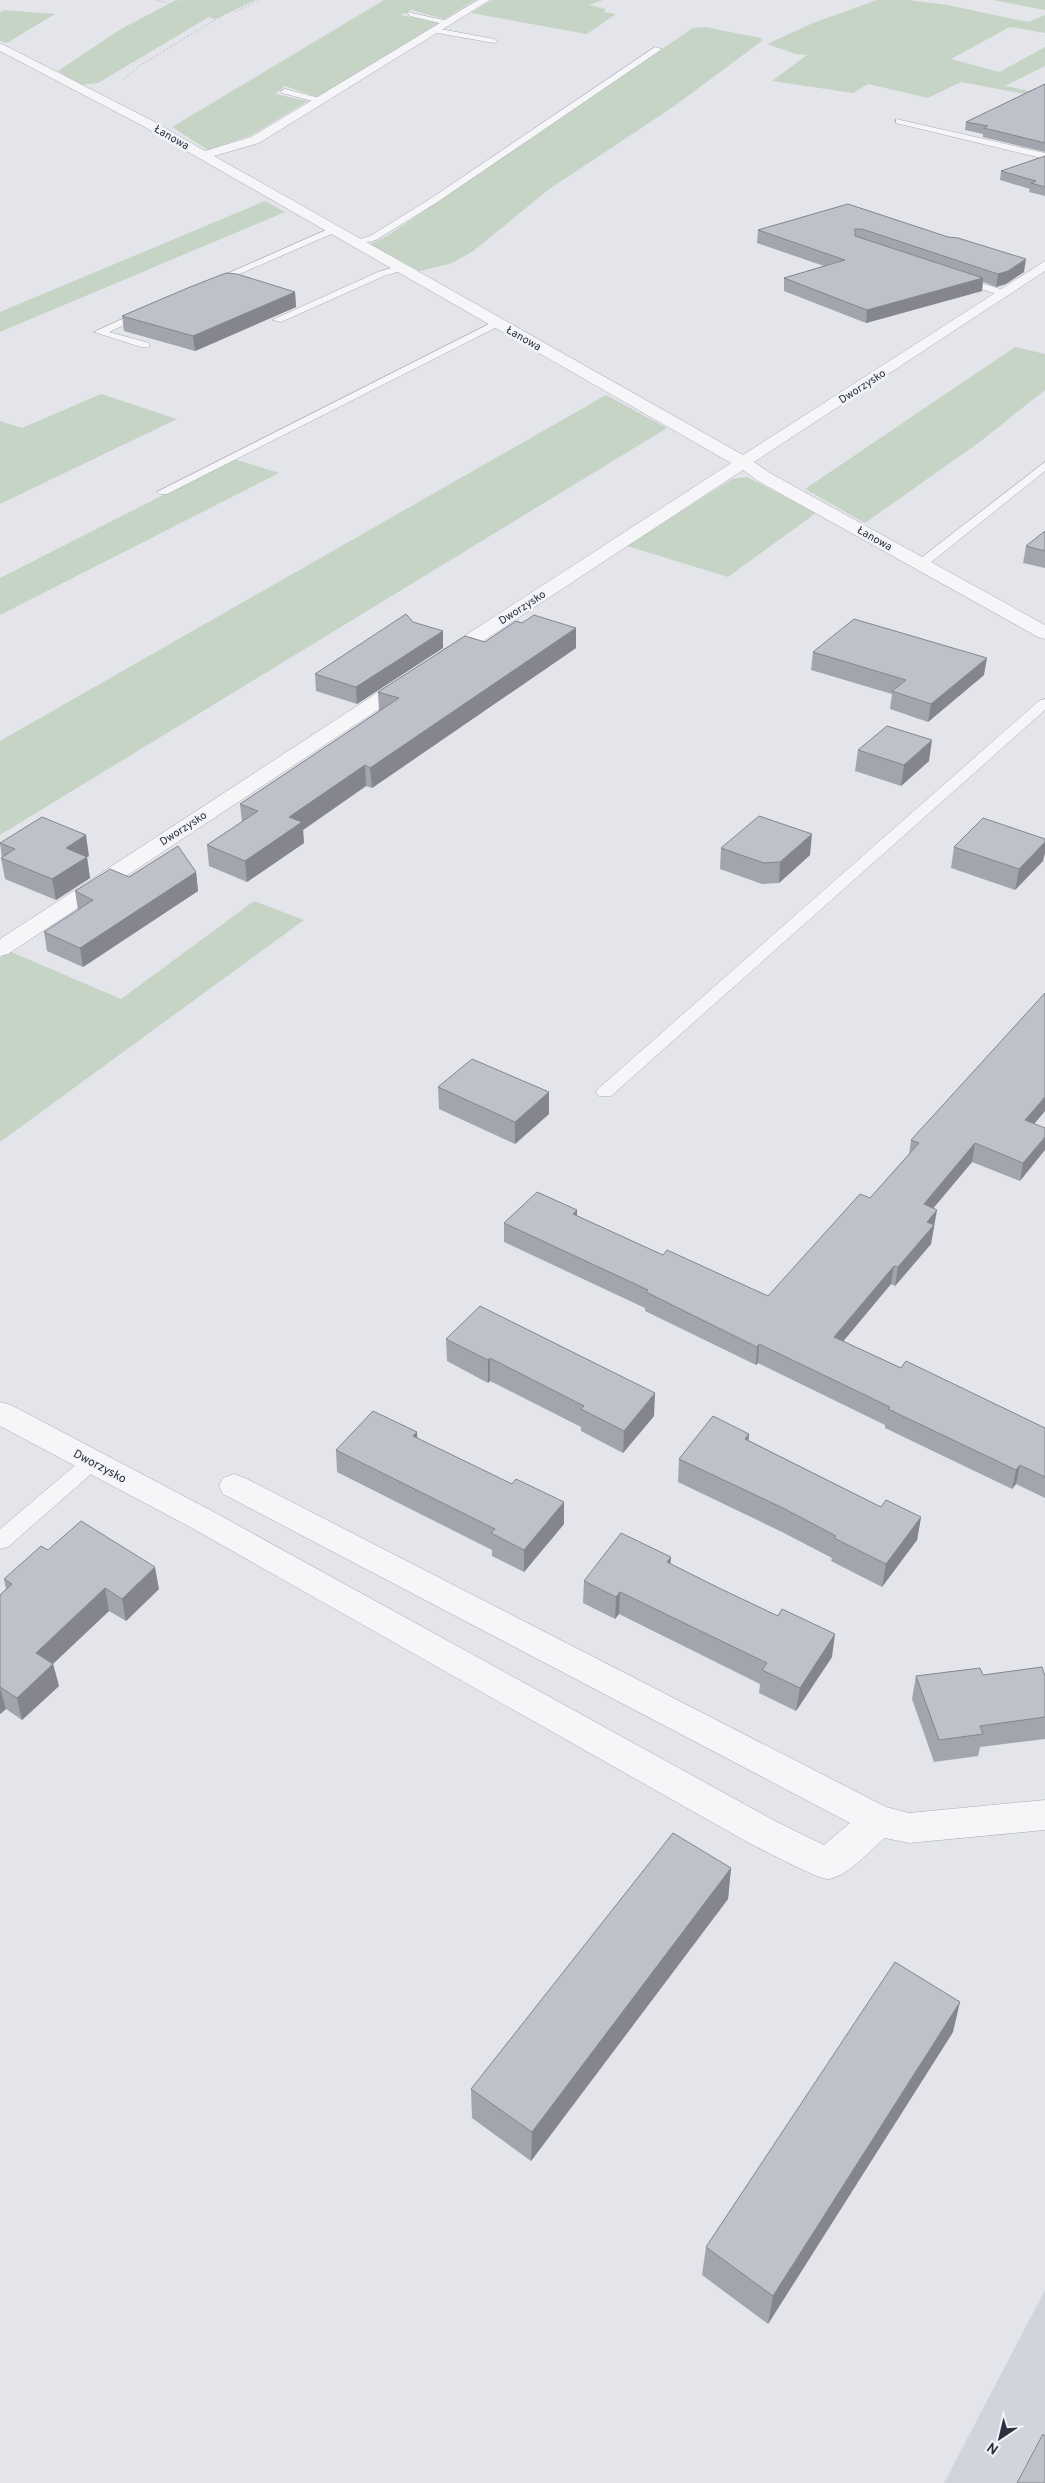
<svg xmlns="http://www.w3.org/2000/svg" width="1045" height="2483" font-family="Overpass,sans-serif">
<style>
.built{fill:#d1d4dc}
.green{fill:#c6d4c5}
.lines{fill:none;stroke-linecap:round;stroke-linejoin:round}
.service-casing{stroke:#a8abb5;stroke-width:1}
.minor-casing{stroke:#a8abb5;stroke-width:1}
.path{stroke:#c1c3c9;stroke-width:1;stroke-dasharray:2 2;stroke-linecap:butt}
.service{fill:#f6f6f9;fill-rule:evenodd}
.minor{fill:#f6f6f9;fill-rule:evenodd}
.wall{fill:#a3a5ae}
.shaded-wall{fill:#85868d}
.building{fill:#bec0ca;stroke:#85868d}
.labels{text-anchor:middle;stroke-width:5;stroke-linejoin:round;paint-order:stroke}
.far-street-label{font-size:11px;fill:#2c3042;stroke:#f3f4f8}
.street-label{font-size:12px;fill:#2c3042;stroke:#f3f4f8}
</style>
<rect width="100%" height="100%" fill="#e3e5eb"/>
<path class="built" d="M1045,2290V2483H944Z"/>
<g class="green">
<path d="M176,0H256L215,19L209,17L98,83L81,85L58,71L121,29Z"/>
<path d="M384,0H475L444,19L411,10L401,15L438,23L317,97L285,86L275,94L308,101L252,135L208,150L172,127Z"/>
<path d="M492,0H603L589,5L606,9L604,12L616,14L587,34L471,13Z"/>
<path d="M877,0H908L948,5L1028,22L1045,15V33L1010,27L951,59L999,72L1045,47V66L1005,86L1045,94V98L961,82L928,98L868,84L853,93L772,81L807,55L796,54L767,44L813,23Z"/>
<path d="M993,0H1045V10Z"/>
<path d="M3,10L55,14L7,43L0,41V12Z"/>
<path d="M705,27L761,38L762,41L673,107L548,190L472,252L450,264L419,271L370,244L387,236L693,28Z"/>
<path d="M265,201L285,212L0,332V312Z"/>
<path d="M1015,347L1045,354V390L981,441L865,523L805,489Z"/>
<path d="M101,394L177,419L0,504V421L22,428Z"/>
<path d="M606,395L667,428L0,835V741Z"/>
<path d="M234,459L279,473L0,615V578Z"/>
<path d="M747,477L816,513L728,577L627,546L732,479Z"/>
<path d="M254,901L304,920L0,1142V958L9,951L121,999Z"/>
</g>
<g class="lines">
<g class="service-casing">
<g id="service">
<path d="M407,12L448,21L452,23L448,25L410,16Z"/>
<path d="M435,28L494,39L498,41L494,43L432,32V28Z"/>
<path d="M655,47L662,49L436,203L376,240L355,245L350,242L370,236L430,199Z"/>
<path d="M285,89L323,99L324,101L320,103L282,93L281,91Z"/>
<path d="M896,119L1045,153V159L896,123Z"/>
<path d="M333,227L338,230L336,232L212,286L204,284Z"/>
<path d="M401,265L406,268L404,270L384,276L281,322L272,320L378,272Z"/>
<path d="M957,276L1007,291L1009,293L1004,296L954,281V277Z"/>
<path d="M144,309L148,310V314L109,332L149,343V347H141L94,332Z"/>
<path d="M497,320L502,323L501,325L167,494H159L157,492Z"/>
<path d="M1045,462V471L925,567H917L915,564L917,561Z"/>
<path d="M1045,699V710L611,1096H599L596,1092L599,1088L1040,700Z"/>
<path d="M92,1454L99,1457L102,1462L99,1467L8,1547L0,1549V1529L85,1457Z"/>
</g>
</g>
<g class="minor-casing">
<g id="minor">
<path d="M478,0H490L259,143L214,156L743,455L1045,261V271L754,462L770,473L1045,625V639L1038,637L758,481L743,470L451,662H437L434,658L437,654L731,463L143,126L0,51V44L4,45L151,120L205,151L251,137Z"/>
<path d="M410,674L417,676L420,680L417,684L8,954L0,956V939L403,676Z"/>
<path d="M0,1402L11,1405L212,1511L775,1821L824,1845L850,1823L223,1494L219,1486L223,1478L234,1474L245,1478L886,1807L909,1813L1045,1800V1830L909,1843L885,1838C869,1851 850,1874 830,1879C820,1881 762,1849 749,1843L190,1527L0,1426Z"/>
</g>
</g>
<g class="path">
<path d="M157,0L221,18"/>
<path d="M234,12L260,0"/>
<path d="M124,79L141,65L247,0"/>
</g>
<use href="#service" class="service"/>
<use href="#minor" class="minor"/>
</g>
<g class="wall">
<path d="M1045,84V152L983,137V134L965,130L966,122Z"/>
<path d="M1045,156V196L1029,192L1030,189L1000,180L1001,171Z"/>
<path d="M848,204L1024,272L1006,284L996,287L983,282L982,291L866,323L784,291V278L824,266L757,243L758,230Z"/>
<path d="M295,292L296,307L195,351L124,331L122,316Z"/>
<path d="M1045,531V568L1023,563L1026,546Z"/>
<path d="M413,622L443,648L357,704L316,691L315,674Z"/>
<path d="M522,623L576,628V648L372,788L366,786L303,830L304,843L247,882L209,866L207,845L242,822L240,804L379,711L378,692L485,642Z"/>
<path d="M813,652L984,675L928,722L890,709L892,694L811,670Z"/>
<path d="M858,750L929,761L901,786L855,771Z"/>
<path d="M0,843L89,856L87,857L90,878L56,900L5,879L1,858L2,857Z"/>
<path d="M954,847L1043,861L1015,890L951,868Z"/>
<path d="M721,848L810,855L779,883L762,884L720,869Z"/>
<path d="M196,872L198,891L83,967L47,951L44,932L78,910L75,891Z"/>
<path d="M438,1087L549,1092V1114L515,1144L439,1109Z"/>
<path d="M1045,1111L1034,1124L1020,1181L972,1162L933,1208L934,1229L933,1230L931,1244L895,1286L891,1284L843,1341L901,1368L1045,1428V1498L1016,1484L1012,1489L885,1428V1425L758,1363L756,1365L645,1311V1308L504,1242V1223L577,1210V1216L663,1255L768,1296L870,1198L909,1154L911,1140Z"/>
<path d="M446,1339L654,1416L623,1453L581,1431V1427L490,1381L488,1383L447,1361Z"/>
<path d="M749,1434L748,1440L881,1507L921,1517L917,1540L882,1587L831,1561L832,1558L782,1532L678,1482L679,1459Z"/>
<path d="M417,1438L564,1524L524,1572L492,1556V1550L337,1472L336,1450Z"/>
<path d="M48,1550L159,1589L126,1621L109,1611L53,1664L59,1686L22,1720L6,1709L0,1714V1595L6,1589L4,1579Z"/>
<path d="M671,1557L670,1564L832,1657L796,1711L759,1693L760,1684L619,1614L615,1619L583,1603L584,1581Z"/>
<path d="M983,1675L1045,1676V1739L980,1747L978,1756L934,1762L912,1699L916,1676Z"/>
<path d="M731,1868L728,1899L531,2161L472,2118L471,2089Z"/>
<path d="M953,2032L768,2324L702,2275L706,2247Z"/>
</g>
<g class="shaded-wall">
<path d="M1026,259L1024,272L1006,284L996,287L998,274Z"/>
<path d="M983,278L982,291L866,323L867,310Z"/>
<path d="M295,292L296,307L195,351L193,336Z"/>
<path d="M576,628V648L372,788L370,768Z"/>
<path d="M443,631V648L357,704L356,687Z"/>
<path d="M987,658L984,675L928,722L931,704Z"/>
<path d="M932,740L929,761L901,786L904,765Z"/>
<path d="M365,765L366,786L303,830L304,843L247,882L245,861L289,817Z"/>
<path d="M812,834L810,855L779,883L780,862Z"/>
<path d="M86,835L89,856L79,862L87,857L90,878L56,900L52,879L66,848Z"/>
<path d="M1045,842V853L1043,861L1015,890L1019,869Z"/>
<path d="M196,872L198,891L83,967L80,948Z"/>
<path d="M549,1092V1114L515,1144V1122Z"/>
<path d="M1045,1097V1111L1022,1138L1025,1120Z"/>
<path d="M1045,1137V1150L1020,1181L1023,1163Z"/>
<path d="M975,1143L972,1162L921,1223L924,1204Z"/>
<path d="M577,1210V1229L573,1214Z"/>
<path d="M937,1210L931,1244L895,1286L898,1267L927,1222Z"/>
<path d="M894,1266L891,1284L831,1356L834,1337Z"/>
<path d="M759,1344L758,1363L756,1365L757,1347Z"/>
<path d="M490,1358V1381L488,1383V1360Z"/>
<path d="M655,1393L654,1416L623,1453L624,1431Z"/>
<path d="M417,1432L418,1455L413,1436Z"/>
<path d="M749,1434L747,1456L745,1439Z"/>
<path d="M1020,1465L1016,1484L1012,1489L1016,1470Z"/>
<path d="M564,1502V1524L524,1572V1550Z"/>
<path d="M921,1517L917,1540L882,1587L886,1564Z"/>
<path d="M671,1557L669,1579L667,1562Z"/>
<path d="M155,1567L159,1589L126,1621L122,1599Z"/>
<path d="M105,1588L109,1611L41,1675L36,1653Z"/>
<path d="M620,1592L619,1614L615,1619L616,1597Z"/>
<path d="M835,1634L832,1657L796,1711L800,1688Z"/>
<path d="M53,1664L59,1686L22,1720L17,1698Z"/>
<path d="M0,1688L6,1709L0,1714Z"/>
<path d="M731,1868L728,1899L531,2161L532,2132Z"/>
<path d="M960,2002L953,2032L768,2324L773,2296Z"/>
</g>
<g class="building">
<path d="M1045,84V143L984,128L988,126L966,122Z"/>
<path d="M1045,156V187L1031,183L1036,181L1001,171Z"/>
<path d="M848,204L948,237L958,238L1026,259L1008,271L998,274L862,229H855V236L983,278L867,310L784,278L845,260L758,230Z"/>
<path d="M226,273L237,274L295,292L193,336L122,316L190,287Z"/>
<path d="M1045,531V551L1026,546Z"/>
<path d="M406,614L413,622L443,631L356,687L315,674Z"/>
<path d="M534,615L576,628L370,768L365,765L289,817L302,822L245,861L207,845L258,811L240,804L399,698L378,692L465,636L485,642L516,621L522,623Z"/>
<path d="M854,619L987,658L931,704L892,691L906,680L813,652Z"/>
<path d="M887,726L932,740L904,765L858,750Z"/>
<path d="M759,816L812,834L780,862L764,863L721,848Z"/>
<path d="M42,817L86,835L66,848L87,857L52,879L1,858L15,849L0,843Z"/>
<path d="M983,818L1045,839V842L1019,869L954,847Z"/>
<path d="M178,846L196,872L80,948L44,932L93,900L75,891L110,869L129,877Z"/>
<path d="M1045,993V1097L1025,1120L1045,1128V1137L1023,1163L975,1143L924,1204L937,1210L927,1222L934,1225L898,1267L894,1266L834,1337L901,1368L906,1361L1045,1428V1477L1020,1465L1016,1470L888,1409L890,1407L759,1344L757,1347L646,1292L648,1290L504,1223L537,1192L577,1210L573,1214L663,1255L667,1250L768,1296L860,1194L870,1198L919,1143L911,1140Z"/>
<path d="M472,1059L549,1092L515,1122L438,1087Z"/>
<path d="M480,1306L655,1393L624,1431L581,1409L584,1406L490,1358L488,1360L446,1339Z"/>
<path d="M373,1411L417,1432L413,1436L512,1484L516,1479L564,1502L524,1550L491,1533L495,1529L336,1450Z"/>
<path d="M713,1416L749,1434L745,1439L881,1507L886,1500L921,1517L886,1564L834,1538L836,1536L785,1509L679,1459Z"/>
<path d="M81,1521L155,1567L122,1599L105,1588L36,1653L53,1664L17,1698L0,1687V1595L12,1584L4,1579L41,1546L48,1550Z"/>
<path d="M621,1533L671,1557L667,1562L721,1589L778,1616L782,1609L835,1634L800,1688L762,1670L767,1663L620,1592L616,1597L584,1581Z"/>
<path d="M1042,1667L1045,1676V1717L980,1726L983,1734L939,1740L916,1676L980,1668L983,1675Z"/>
<path d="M673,1833L731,1868L532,2132L471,2089Z"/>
<path d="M895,1962L960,2002L773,2296L706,2247Z"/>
<path d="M1043,2434L1045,2436V2483H1017Z"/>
</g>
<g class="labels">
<g class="far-street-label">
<text transform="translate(172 137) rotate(30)" y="4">Łanowa</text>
<text transform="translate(524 338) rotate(30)" y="4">Łanowa</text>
<text transform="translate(862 386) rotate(-33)" y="4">Dworzysko</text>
<text transform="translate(875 538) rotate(29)" y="4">Łanowa</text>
<text transform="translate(522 607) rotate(-33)" y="4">Dworzysko</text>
<text transform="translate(183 828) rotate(-33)" y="4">Dworzysko</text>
</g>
<g class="street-label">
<text transform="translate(100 1466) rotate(28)" y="4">Dworzysko</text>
</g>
</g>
<g transform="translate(1000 2438) rotate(215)" stroke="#f3f4f8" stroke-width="4" paint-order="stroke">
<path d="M0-4L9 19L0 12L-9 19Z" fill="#2c3042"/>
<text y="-8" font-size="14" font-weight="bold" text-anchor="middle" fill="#2c3042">N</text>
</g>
</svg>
